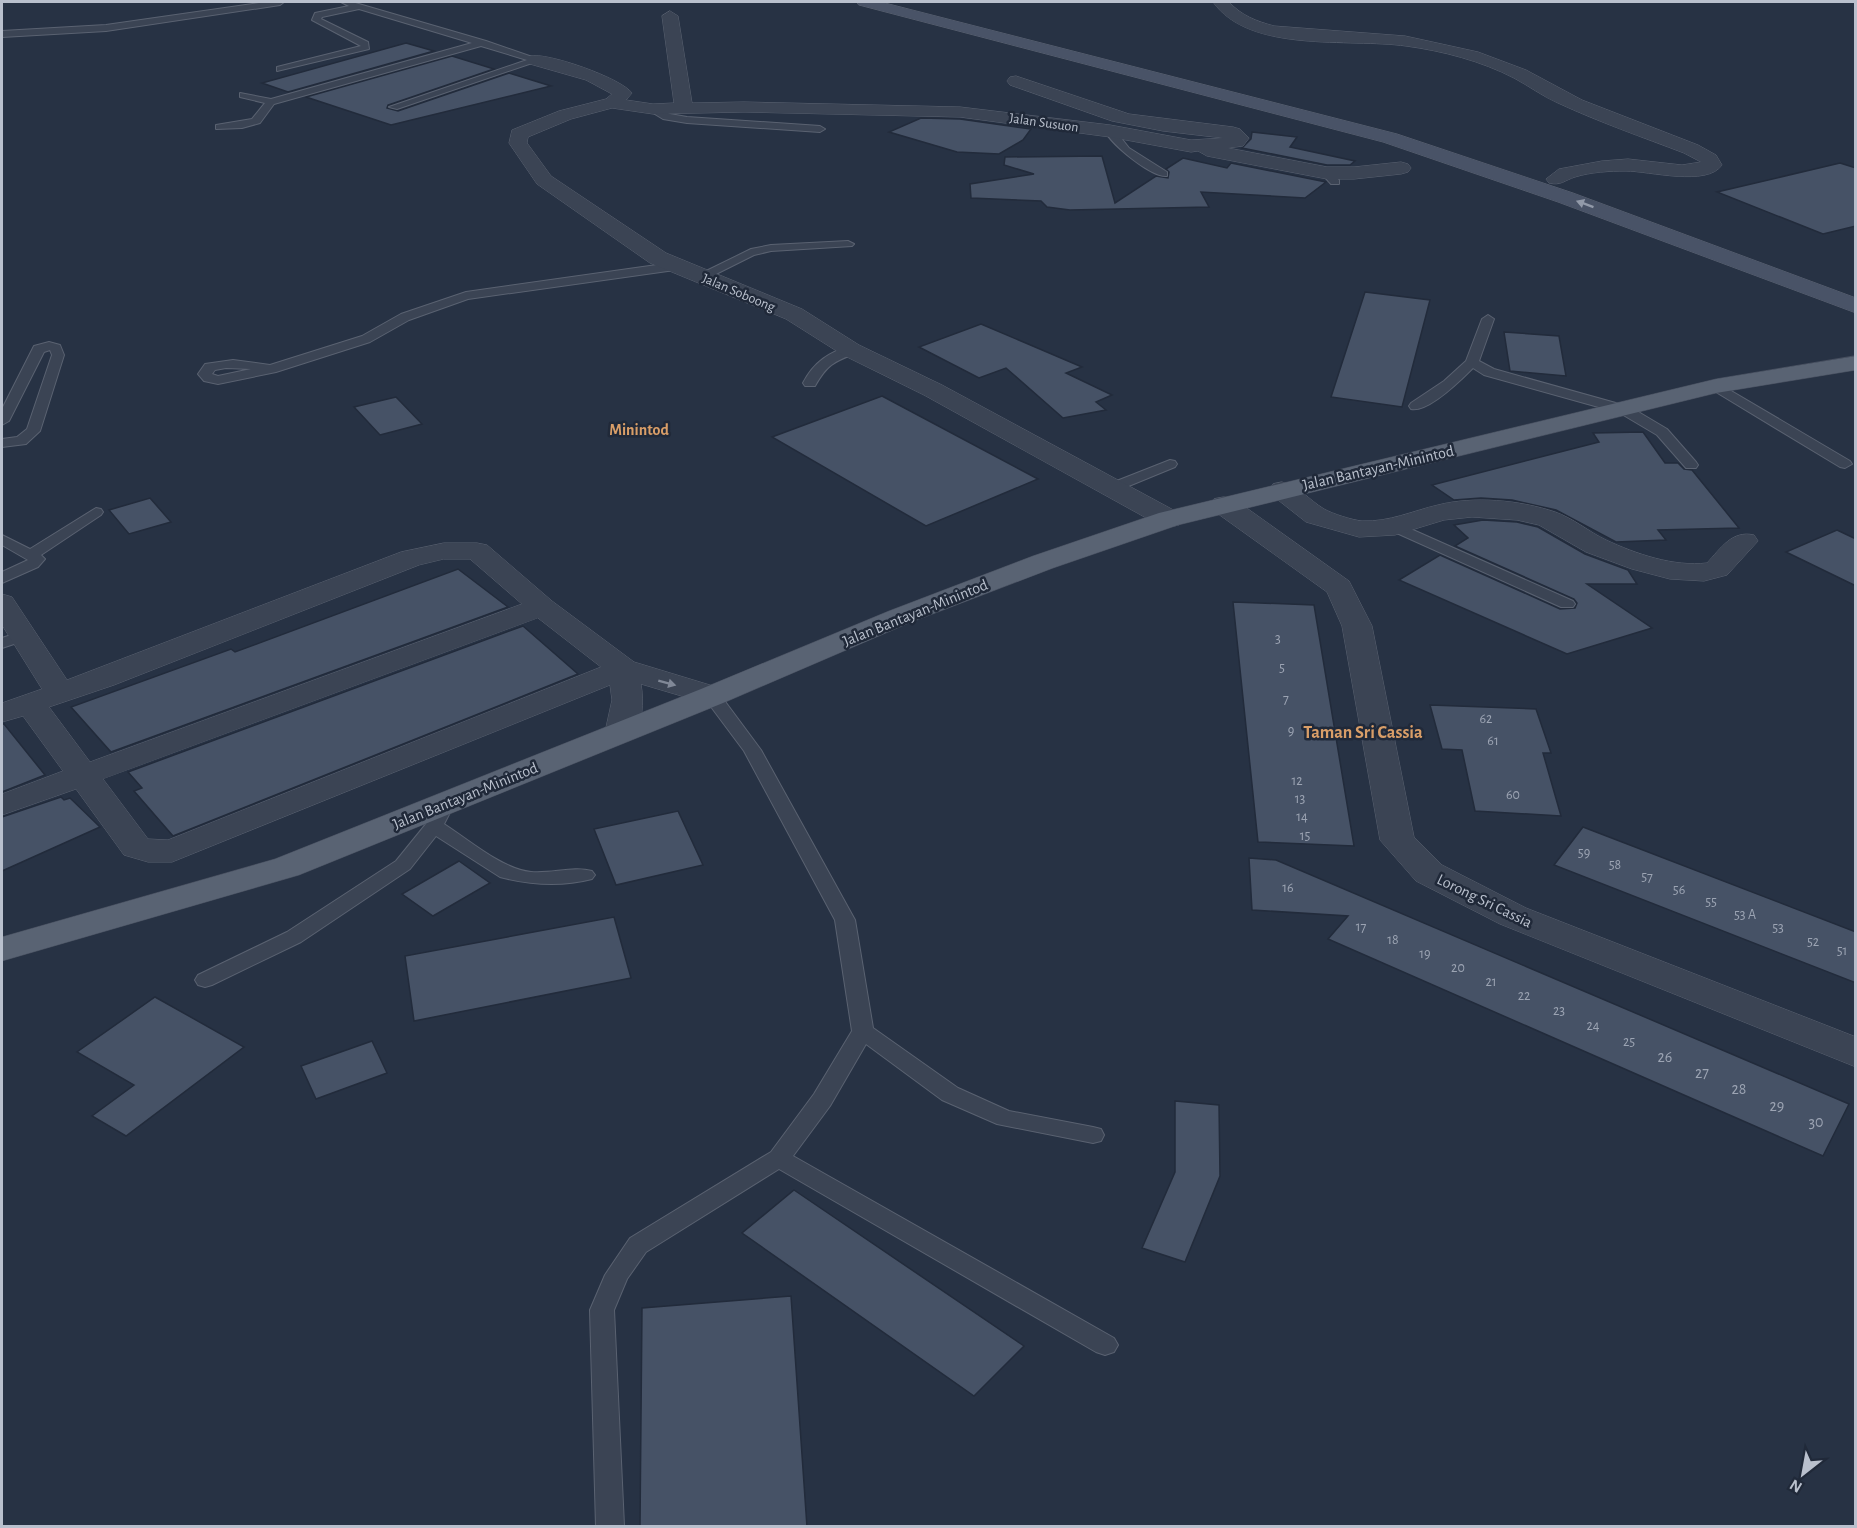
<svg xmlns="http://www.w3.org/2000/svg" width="1857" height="1528" font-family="'Alegreya Sans',sans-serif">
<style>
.building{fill:#465266;stroke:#222b3b;stroke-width:1.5}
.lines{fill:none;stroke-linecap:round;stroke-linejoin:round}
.service-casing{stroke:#5a6271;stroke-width:2}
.minor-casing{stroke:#5a6271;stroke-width:1}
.secondary-casing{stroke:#5a6271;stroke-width:1}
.primary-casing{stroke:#454d5d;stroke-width:1}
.service{fill:#3b4454;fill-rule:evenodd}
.minor{fill:#3b4454;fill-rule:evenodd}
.secondary{fill:#495367;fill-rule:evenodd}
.primary{fill:#596373;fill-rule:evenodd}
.oneway{fill:#929aa9}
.oneway2{fill:#808897}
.labels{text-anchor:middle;stroke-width:5;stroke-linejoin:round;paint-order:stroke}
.far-street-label{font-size:14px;fill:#b9c0cd;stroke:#202939}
.number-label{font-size:14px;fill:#9ca4b3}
.far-quarter-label{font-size:16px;font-weight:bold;fill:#d99e68;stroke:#202939}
.street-label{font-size:16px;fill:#b9c0cd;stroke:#202939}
.near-number-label{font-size:16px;fill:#9ca4b3}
.neighbourhood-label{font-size:18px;font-weight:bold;fill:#d99e68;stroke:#202939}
</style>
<rect width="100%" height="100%" fill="#273244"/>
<g class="building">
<path d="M406,43L434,51L288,92L262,83Z"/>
<path d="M452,56L494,69L388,105L387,108L398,111L509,73L551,86L391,125L306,97Z"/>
<path d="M921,118L960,119L1031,129L1023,140L999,154L957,152L889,132Z"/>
<path d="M1252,132L1297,137L1290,147L1355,161L1350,165H1327L1242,148L1251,139Z"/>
<path d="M1102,156L1115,203L1156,176L1168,178L1169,172L1166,169L1183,158L1227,168L1231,163L1326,182L1305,198L1201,192L1209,207L1070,210L1047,207L1041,201L971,198L970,184L1034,174L1004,165L1005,157Z"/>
<path d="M1840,163L1856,168V226L1823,234L1717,192Z"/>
<path d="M1365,292L1430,300L1402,407L1331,397Z"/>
<path d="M981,324L1082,367L1066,373L1112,395L1096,402L1106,410L1063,418L1006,368L979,378L919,347Z"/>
<path d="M1504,332L1559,336L1566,376L1510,371Z"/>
<path d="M882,396L1038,479L926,526L772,437Z"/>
<path d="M396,397L422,424L380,435L354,407Z"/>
<path d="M1643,432L1665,463H1678L1684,469L1692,470L1739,528L1658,530L1666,540L1616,542L1556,510L1512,500L1481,498L1454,500L1432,485L1599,442L1593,433Z"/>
<path d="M150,498L171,522L129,534L109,510Z"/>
<path d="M1483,520L1517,522L1538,527L1585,554L1628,570L1637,584H1587L1652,628L1567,654L1399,580L1440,555L1560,609L1575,608L1577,603L1574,599L1455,546L1468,538L1454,525Z"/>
<path d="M1837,530L1856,539V586L1786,552Z"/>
<path d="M458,569L508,607L111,752L71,707L231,649L235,652Z"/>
<path d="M1233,602L1314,605L1354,846L1258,842Z"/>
<path d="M523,626L578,674L173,836L134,791L142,788L128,772Z"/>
<path d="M1430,705L1536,709L1551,753H1543L1561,816L1475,811L1462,750L1442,749Z"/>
<path d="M2,724H4L45,775L2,792Z"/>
<path d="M61,797L64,800L70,798L100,827L2,871V817Z"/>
<path d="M678,811L703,865L616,885L594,829Z"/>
<path d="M1583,827L1856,932V983L1554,865Z"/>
<path d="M1249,858L1276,860L1849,1104L1823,1156L1328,939L1348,916L1252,910Z"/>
<path d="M459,861L490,883L433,916L402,894Z"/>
<path d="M614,917L631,978L414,1021L405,956Z"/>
<path d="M155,997L244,1047L126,1136L92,1116L134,1085L77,1052Z"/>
<path d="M372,1041L387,1073L316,1099L301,1066Z"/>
<path d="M1175,1101L1219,1105L1220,1176L1185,1262L1142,1248L1175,1172Z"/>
<path d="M794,1190L1024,1346L974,1396L742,1233Z"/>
<path d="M791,1296L807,1527H640L642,1308Z"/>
</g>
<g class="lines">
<g class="service-casing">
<g id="service">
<path d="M266,2H284L280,5L106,31L2,37V31L106,25Z"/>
<path d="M341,2H352L486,41L541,60L397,109L389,107L527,60L481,46L274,104L260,123L242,128L216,129V125L252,119L265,103L240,97V93L271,99L472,43L359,9L322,17L321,19L368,42L369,49L277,71V67L361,46L312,20L315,13L349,6Z"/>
<path d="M653,106L670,114L687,117L820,126L825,129L820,132L687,123L663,119L650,111V107Z"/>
<path d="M1106,129H1114L1129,148L1167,172V176C1152,178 1112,145 1105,131Z"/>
<path d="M1327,170L1339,180V184H1331L1323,175V171Z"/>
<path d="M848,241L854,244L852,246L771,251L754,255L706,279H698L696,276L751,249L771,245Z"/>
<path d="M678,262L682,263V269L468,299L409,320L370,342L276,372L218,384L204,381L198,374L205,364L233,360L270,365L362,336L401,314L466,292ZM226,368L251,369L218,376L212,374L215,370Z"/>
<path d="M1488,315L1494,319L1479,361L1494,369L1630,407L1667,429L1696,462L1698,465L1696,468H1686L1657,435L1620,413L1484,375L1473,368C1461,380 1428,413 1411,409L1409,406L1411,403L1444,381L1466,361L1482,319Z"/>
<path d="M49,342L60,345L64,355L40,431L26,444L2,447V439L17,437L27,429L52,355L50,350L44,352L9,421L2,425V409L34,346Z"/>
<path d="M851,346L856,347L857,350L856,353C833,362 827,365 815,386H805L803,383C814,362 829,352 851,346Z"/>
<path d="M1716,382L1850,461L1852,464L1845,468L1840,467L1711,389L1709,386L1711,383Z"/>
<path d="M1170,460L1175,461L1177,464L1175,467L1119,490H1109L1107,487L1109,484Z"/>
<path d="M96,508L101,509L103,512L101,515L41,555L45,559L38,567L2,583V572L28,560L2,545V535L30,549Z"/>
<path d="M1395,522L1573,601L1575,604L1573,607H1561L1390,530L1387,527L1390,524Z"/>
<path d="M23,631L29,633L31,636L29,639L2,648V638Z"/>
<path d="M712,691L718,692L761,750L855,920L873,1028L958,1088L1009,1111L1093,1127L1101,1129L1104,1135L1101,1141L1093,1143L997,1124L942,1100L866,1044L830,1106L793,1156L1114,1338L1118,1345L1114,1352L1105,1355L1096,1352L779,1169L646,1252L627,1279L614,1310L624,1526H596L590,1310L605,1275L630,1238L771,1152L814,1094L852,1031L835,920L744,751L703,696L706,692Z"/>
<path d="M446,797L453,799L455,803L444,824C469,840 502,869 531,872C551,874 573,866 592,871L595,875L592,879C561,887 531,885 500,877L436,836L410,869L301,942L212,985L205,987L198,985L195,980L198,975L287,932L396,861L426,824L439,799Z"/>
</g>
</g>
<g class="minor-casing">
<g id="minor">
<path d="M1213,2H1229C1242,16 1256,21 1274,26L1405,36L1478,52L1526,70L1582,100L1698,145L1716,155L1722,165C1707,187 1649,171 1626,171C1610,171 1591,172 1575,177C1565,180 1561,186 1549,183L1546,179L1559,169L1602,161L1628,159L1682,165L1701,162L1684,153C1642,137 1599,122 1558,103C1542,96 1529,86 1514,78C1481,61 1443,51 1406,46C1349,38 1250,54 1213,2Z"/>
<path d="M670,11L678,16L692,103L744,102L960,107L1110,125L1191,140L1223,138L1163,131L1112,121L1010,85L1007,81L1010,77L1016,76L1129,114L1233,127L1240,129L1249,138L1243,146L1228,148L1327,167H1354L1401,162L1408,164L1411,168L1408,172L1401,174L1354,179H1327L1207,156L1198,151L1191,152L1110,137L960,117L744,112L653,114L612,108L571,119L528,137L527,143L551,176L666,253L802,309L859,345L942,385L1179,513L1183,519L1179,525L1169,527L1159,525L924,395L843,355L786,319L650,263L537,184L509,143L512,130L559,111L606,99L612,94L586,80L530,64L528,60L530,56C547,52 621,78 632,93L626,100L653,104L674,103L662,16Z"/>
<path d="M1282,482C1299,486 1309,500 1324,509C1333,514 1352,520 1362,521C1390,522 1412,511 1438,505C1473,496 1520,500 1555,512C1573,518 1589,532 1606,540C1636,554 1674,567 1707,563C1721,548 1732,530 1754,535L1758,541L1727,575L1704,581L1670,579L1632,569L1586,552L1539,525L1517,520L1472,517L1444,520L1395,535L1359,537L1306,522L1273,496L1269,490L1273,484Z"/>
<path d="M1224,497L1234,499L1349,581L1372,626L1414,837L1442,865L1526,908L1856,1037V1067L1500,924L1416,881L1380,840L1342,626L1327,592L1214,511L1210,505L1214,499Z"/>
<path d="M444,543H477L487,545L552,601L634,662L723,689L728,696L723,703L712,705L641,684C644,702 643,724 632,739L621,742L610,739L605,732L612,700L610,685L172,862H148L124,855L76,789L2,815V794L63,771L23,716L2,722V703L42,689L2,625V594L12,597L67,680L401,552ZM444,559H470L522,604L90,762L49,707L114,685L419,565ZM538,618L601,667L168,840L148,839L103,779Z"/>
</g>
</g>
<g class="secondary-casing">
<path id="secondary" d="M857,2H881L1397,134L1573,193L1856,298V313L1558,202L1383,142L859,5Z"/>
</g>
<g class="primary-casing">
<path id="primary" d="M1856,356V370L1716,393L1178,525L1053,568L909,623L723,703L299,875L2,961V937L275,859L701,689L889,611L1033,556L1159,513L1716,379Z"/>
</g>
<use href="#service" class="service"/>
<use href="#minor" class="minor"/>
<use href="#secondary" class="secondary"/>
<use href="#primary" class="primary"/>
</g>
<defs><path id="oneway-solid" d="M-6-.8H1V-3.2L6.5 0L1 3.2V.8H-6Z" transform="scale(1.5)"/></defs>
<use class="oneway" href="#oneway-solid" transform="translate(1585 204) rotate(-160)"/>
<use class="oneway2" href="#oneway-solid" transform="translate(667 683) rotate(15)"/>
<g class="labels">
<g class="far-street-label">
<text transform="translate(1044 122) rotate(8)" y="5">Jalan Susuon</text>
<text transform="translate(739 292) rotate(23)" y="5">Jalan Soboong</text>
</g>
<g class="number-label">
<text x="1278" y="643">3</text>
<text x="1282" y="672">5</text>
<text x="1286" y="703">7</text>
<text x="1486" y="723">62</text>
<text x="1291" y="735">9</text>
<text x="1493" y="745">61</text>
<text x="1297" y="785">12</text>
<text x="1513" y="799">60</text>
<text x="1300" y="803">13</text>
<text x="1302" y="821">14</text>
<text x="1305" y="840">15</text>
<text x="1584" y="857">59</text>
<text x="1615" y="869">58</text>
<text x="1647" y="881">57</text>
<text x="1288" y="892">16</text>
<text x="1679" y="894">56</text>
<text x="1711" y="906">55</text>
<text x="1745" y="919">53 A</text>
<text x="1361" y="931">17</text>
<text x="1778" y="932">53</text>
<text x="1393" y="944">18</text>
<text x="1813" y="946">52</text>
<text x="1842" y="955">51</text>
<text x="1425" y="958">19</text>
<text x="1458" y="972">20</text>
<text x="1491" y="986">21</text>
<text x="1524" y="1000">22</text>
<text x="1559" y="1015">23</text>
<text x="1593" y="1030">24</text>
<text x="1629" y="1046">25</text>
</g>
<g class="far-quarter-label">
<text x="639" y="435">Minintod</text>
</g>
<g class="street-label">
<text transform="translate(1378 467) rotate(-13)" y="6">Jalan Bantayan-Minintod</text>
<text transform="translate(915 612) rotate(-22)" y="6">Jalan Bantayan-Minintod</text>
<text transform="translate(465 795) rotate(-22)" y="6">Jalan Bantayan-Minintod</text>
<text transform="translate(1485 900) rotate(26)" y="6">Lorong Sri Cassia</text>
</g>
<g class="near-number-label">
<text x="1665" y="1062">26</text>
<text x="1702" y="1078">27</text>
<text x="1739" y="1094">28</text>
<text x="1777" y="1111">29</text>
<text x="1816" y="1127">30</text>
</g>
<g class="neighbourhood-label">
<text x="1363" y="738">Taman Sri Cassia</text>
</g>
</g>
<rect width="1857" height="1528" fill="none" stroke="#b9c0cd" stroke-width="6"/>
<g transform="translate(1803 1474) rotate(211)" stroke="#202939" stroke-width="4.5" paint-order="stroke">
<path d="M0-4.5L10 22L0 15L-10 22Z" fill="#b9c0cd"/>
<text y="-9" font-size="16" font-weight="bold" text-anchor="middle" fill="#b9c0cd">N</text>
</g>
</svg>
